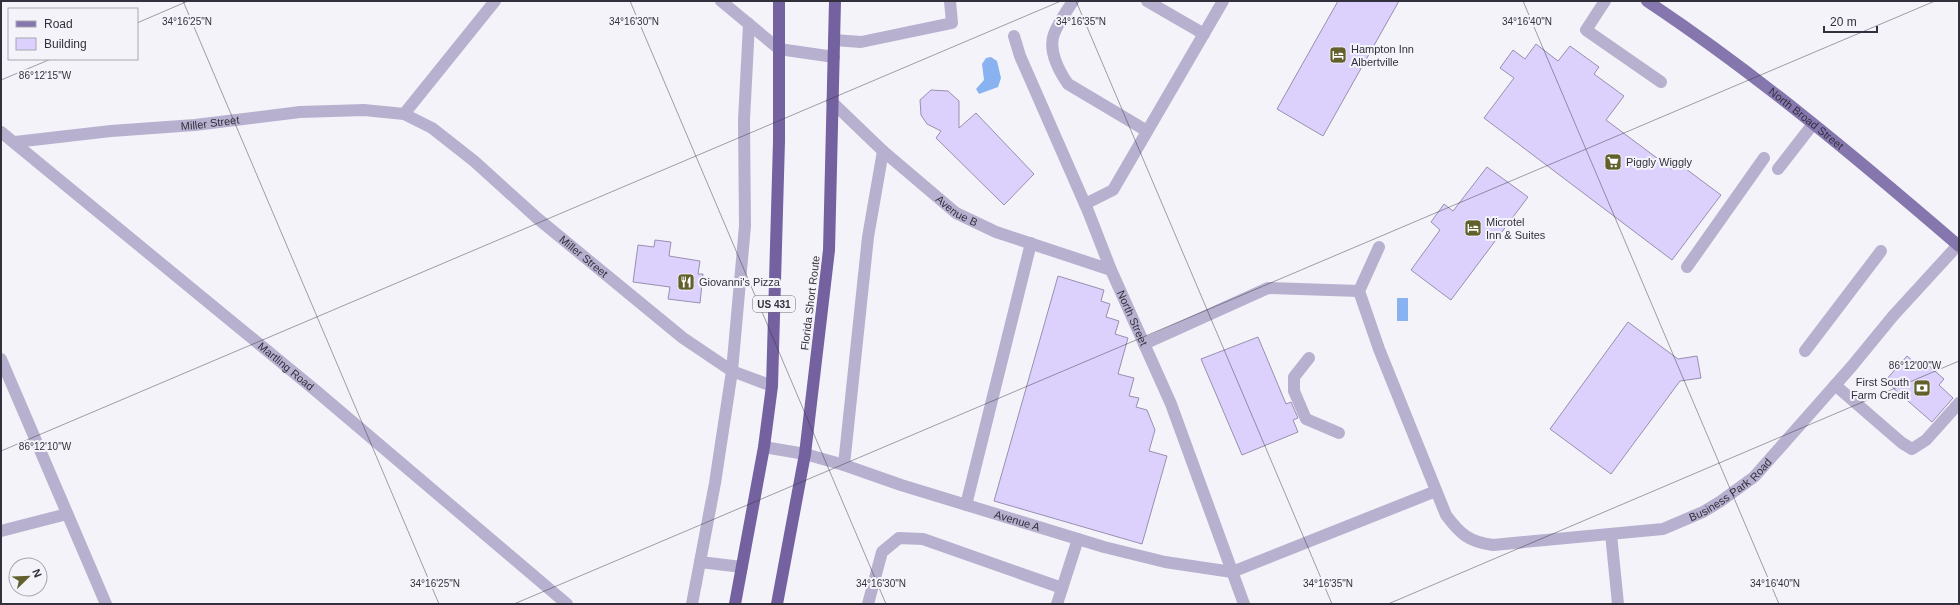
<svg xmlns="http://www.w3.org/2000/svg" width="1960" height="605" font-family="Helvetica,sans-serif">
<style>
.water{fill:#89b3f0}
.building{fill:#dcd1fc;stroke:#988faf}
.lines{fill:none;stroke-linecap:round;stroke-linejoin:round}
.minor{stroke:#b8b0cf;stroke-width:12}
.major{stroke:#8576ad;stroke-width:12}
.highway{stroke:#7461a0;stroke-width:12}
.ticks{fill:none;stroke:#33303d;stroke-width:1;stroke-opacity:0.45}
.labels{text-anchor:middle;stroke-width:4;stroke-linejoin:round;paint-order:stroke}
.shield{fill:#f5f3fa;stroke:#6d6a76;stroke-width:1}
.shield-label{font-size:10px;font-weight:bold;fill:#33303d}
.poi-label{font-size:11px;fill:#33303d;stroke:#f5f3fa;text-anchor:start}
.street-label{font-size:11px;fill:#33303d;stroke:#f5f3fa}
.ticks-label{font-size:10px;text-anchor:middle;fill:#33303d;stroke:#f5f3fa;stroke-width:4;stroke-linejoin:round;paint-order:stroke}
</style>
<rect width="100%" height="100%" fill="#f5f3fa"/>
<g class="water">
<path d="M991,57L997,61L1001,78L998,87L979,94L976,89L984,80L982,64L986,58Z"/>
<rect x="1397" y="298" width="11" height="23"/>
</g>
<g class="building">
<path d="M1338,1H1399L1323,136L1277,109Z"/>
<path d="M1536,44L1558,61L1570,46L1599,67L1594,74L1624,96L1606,120L1673,170L1678,163L1721,195L1672,260L1484,118L1514,78L1500,68L1513,50L1525,59Z"/>
<path d="M931,90L948,91L959,101V128L976,113L1034,174L1004,205L936,138L941,131L927,124L921,115L920,100Z"/>
<path d="M1487,167L1528,197L1451,300L1411,270L1440,230L1431,222L1444,204L1453,211Z"/>
<path d="M655,240L671,242L669,256L700,261L698,274H703L700,303L668,299L670,287L633,282L638,245L654,247Z"/>
<path d="M1058,276L1104,290L1101,301L1110,304L1106,317L1119,321L1115,334L1128,338L1118,374L1134,378L1129,396L1139,398L1136,407L1147,410L1155,430L1149,451L1167,456L1142,544L994,501Z"/>
<path d="M1628,322L1678,359L1697,356L1701,378L1680,381L1611,474L1550,429Z"/>
<path d="M1258,337L1286,404L1291,402L1298,418L1293,420L1298,432L1242,455L1201,359Z"/>
<path d="M1907,356L1923,370L1928,365L1944,379L1939,385L1953,398L1932,422L1885,381Z"/>
</g>
<g class="lines">
<g class="minor">
<path d="M721,1L779,49L834,57"/>
<path d="M1073,1C1067,11 1058,23 1054,34C1048,50 1059,71 1068,84L1147,131"/>
<path d="M1147,1L1204,34"/>
<path d="M1605,1L1586,30L1661,82"/>
<path id="s1" d="M1014,36L1020,56L1088,211L1111,270L1171,404L1244,604"/>
<path d="M834,40L861,42L952,23L950,1"/>
<path id="s2" d="M832,102L883,151L956,213L996,232L1111,270"/>
<path d="M404,114L495,1"/>
<path id="s3" d="M1,132L315,390L567,604"/>
<path id="s4" d="M15,142L111,131L195,125L300,112L364,110L404,114L432,128L474,161L537,218L683,338L732,371L772,386"/>
<path d="M1778,169L1813,124"/>
<path d="M1085,204L1113,190L1223,1"/>
<path id="s5" d="M1379,247L1359,291L1379,349L1446,515C1460,534 1469,542 1493,545L1663,529L1703,512L1721,501L1754,477L1852,366L1893,316L1958,245"/>
<path d="M1687,267L1764,158"/>
<path d="M1144,344L1268,288L1359,291"/>
<path d="M1805,351L1881,251"/>
<path d="M1309,358L1294,377V391L1306,419L1339,433"/>
<path d="M1,359L106,604"/>
<path d="M1835,385L1902,443L1912,449L1926,440L1959,403"/>
<path id="s6" d="M764,447L805,454L844,465L901,485L1104,547L1165,562L1232,572L1436,491"/>
<path d="M844,465L868,237L883,151"/>
<path d="M966,505L1031,243"/>
<path d="M1,531L67,514"/>
<path d="M1611,534L1618,604"/>
<path d="M700,562L742,567"/>
<path d="M692,604L715,483L732,371L745,226L744,120L749,24"/>
<path d="M868,604L882,552L899,538L923,539L1062,588"/>
<path d="M1057,604L1078,539"/>
</g>
<path class="major" id="s7" d="M1647,1C1757,74 1859,160 1959,246"/>
<g class="highway">
<path d="M735,604L764,447L772,386L779,141V1"/>
<path d="M777,604L805,454L829,250L835,1"/>
</g>
</g>
<path class="ticks" d="M183,1L439,604M630,1L886,604M1076,1L1332,604M1523,1L1779,604M137,23L188,1M1,80L51,59M1,451L1061,1M514,604L1935,1M1388,604L1959,361"/>
<defs>
<g id="hotel-square" transform="scale(0.9)"><rect x="-9" y="-9" width="18" height="18" rx="4" fill="#62612e" stroke="#f5f3fa"/><path d="M-6-4.5h1.5V1H6V5H4.5V3h-9V5H-6ZM-4 0a1.8 1.8 0 1 1 3.6 0ZM.5 0V-2.5h3Q6-2.5 6 0Z" fill="#fff"/></g>
<g id="supermarket-square" transform="scale(0.9)"><rect x="-9" y="-9" width="18" height="18" rx="4" fill="#62612e" stroke="#f5f3fa"/><path d="M-6-5.5h2.5l.6 2H6L4.5 2H-2.5L-4.4-4H-6ZM-1.5 3.2a1.3 1.3 0 1 0 .1 0ZM3 3.2a1.3 1.3 0 1 0 .1 0Z" fill="#fff"/></g>
<g id="restaurant-square" transform="scale(0.9)"><rect x="-9" y="-9" width="18" height="18" rx="4" fill="#62612e" stroke="#f5f3fa"/><path d="M-5-6h1v4h1v-4h1v4h1v-4h1v5L-1.5 .5V6h-2V.5L-5-1ZM5-6V6H3V1.5H1.5Q1.5-4 5-6Z" fill="#fff"/></g>
<g id="bank-square" transform="scale(0.9)"><rect x="-9" y="-9" width="18" height="18" rx="4" fill="#62612e" stroke="#f5f3fa"/><path d="M-6-4H6V4H-6ZM0-2.3a2.3 2.3 0 1 0 0 4.6a2.3 2.3 0 1 0 0-4.6Z" fill="#fff"/></g>
</defs>
<g fill-rule="evenodd">
<use href="#hotel-square" x="1338" y="55"/>
<use href="#supermarket-square" x="1613" y="162"/>
<use href="#hotel-square" x="1473" y="228"/>
<use href="#restaurant-square" x="686" y="282"/>
<use href="#bank-square" x="1922" y="388"/>
</g>
<g class="labels">
<rect class="shield" x="753" y="296" width="42" height="16" rx="3"/>
<g class="shield-label">
<text x="774" y="308">US 431</text>
</g>
<g class="poi-label">
<text x="1351" y="53">Hampton Inn<tspan x="1351" dy="13">Albertville</tspan></text>
<text x="1626" y="166">Piggly Wiggly</text>
<text x="1486" y="226">Microtel<tspan x="1486" dy="13">Inn &amp; Suites</tspan></text>
<text x="699" y="286">Giovanni's Pizza</text>
<text x="1909" y="386" text-anchor="end">First South<tspan x="1909" dy="13">Farm Credit</tspan></text>
</g>
<g class="street-label">
<text dy="4" stroke="none"><textPath href="#s7" startOffset="198">North Broad Street</textPath></text>
<text dy="4" stroke="none"><textPath href="#s4" startOffset="196">Miller Street</textPath></text>
<text dy="4" stroke="none"><textPath href="#s2" startOffset="166">Avenue B</textPath></text>
<text dy="4" stroke="none"><textPath href="#s4" startOffset="621">Miller Street</textPath></text>
<text transform="translate(810 303) rotate(-83)" y="4">Florida Short Route</text>
<text dy="4" stroke="none"><textPath href="#s1" startOffset="306">North Street</textPath></text>
<text dy="4" stroke="none"><textPath href="#s3" startOffset="369">Martling Road</textPath></text>
<text dy="4" stroke="none"><textPath href="#s5" startOffset="596">Business Park Road</textPath></text>
<text dy="4" stroke="none"><textPath href="#s6" startOffset="264">Avenue A</textPath></text>
</g>
</g>
<g class="ticks-label">
<text x="187" y="25">34°16'25"N</text>
<text x="634" y="25">34°16'30"N</text>
<text x="1081" y="25">34°16'35"N</text>
<text x="1527" y="25">34°16'40"N</text>
<text x="45" y="79">86°12'15"W</text>
<text x="1915" y="369">86°12'00"W</text>
<text x="45" y="450">86°12'10"W</text>
<text x="435" y="587">34°16'25"N</text>
<text x="881" y="587">34°16'30"N</text>
<text x="1328" y="587">34°16'35"N</text>
<text x="1775" y="587">34°16'40"N</text>
</g>
<rect width="1960" height="605" fill="none" stroke="#33303d" stroke-width="4"/>
<rect x="8" y="8" width="130" height="52" fill="#f5f3fa" stroke="#a7a5ae"/>
<rect x="16" y="21" width="20" height="6" fill="#8576ad" stroke="#a7a5ae"/>
<text x="44" y="28" font-size="12" fill="#33303d">Road</text>
<rect x="16" y="38" width="20" height="12" fill="#dcd1fc" stroke="#a7a5ae"/>
<text x="44" y="48" font-size="12" fill="#33303d">Building</text>
<g transform="translate(28 577) rotate(67)"><circle r="19" fill="#f5f3fa" stroke="#a7a5ae"/>
<path d="M0-3L7 15L0 10L-7 15Z" fill="#62612e"/>
<text y="-6" font-size="11" font-weight="bold" text-anchor="middle" fill="#33303d">N</text>
</g>
<path d="M1824 26v6h53v-6" fill="none" stroke="#33303d" stroke-width="2"/>
<text x="1830" y="26" font-size="12" fill="#33303d" stroke="#f5f3fa" stroke-width="3" paint-order="stroke">20 m</text>
</svg>
